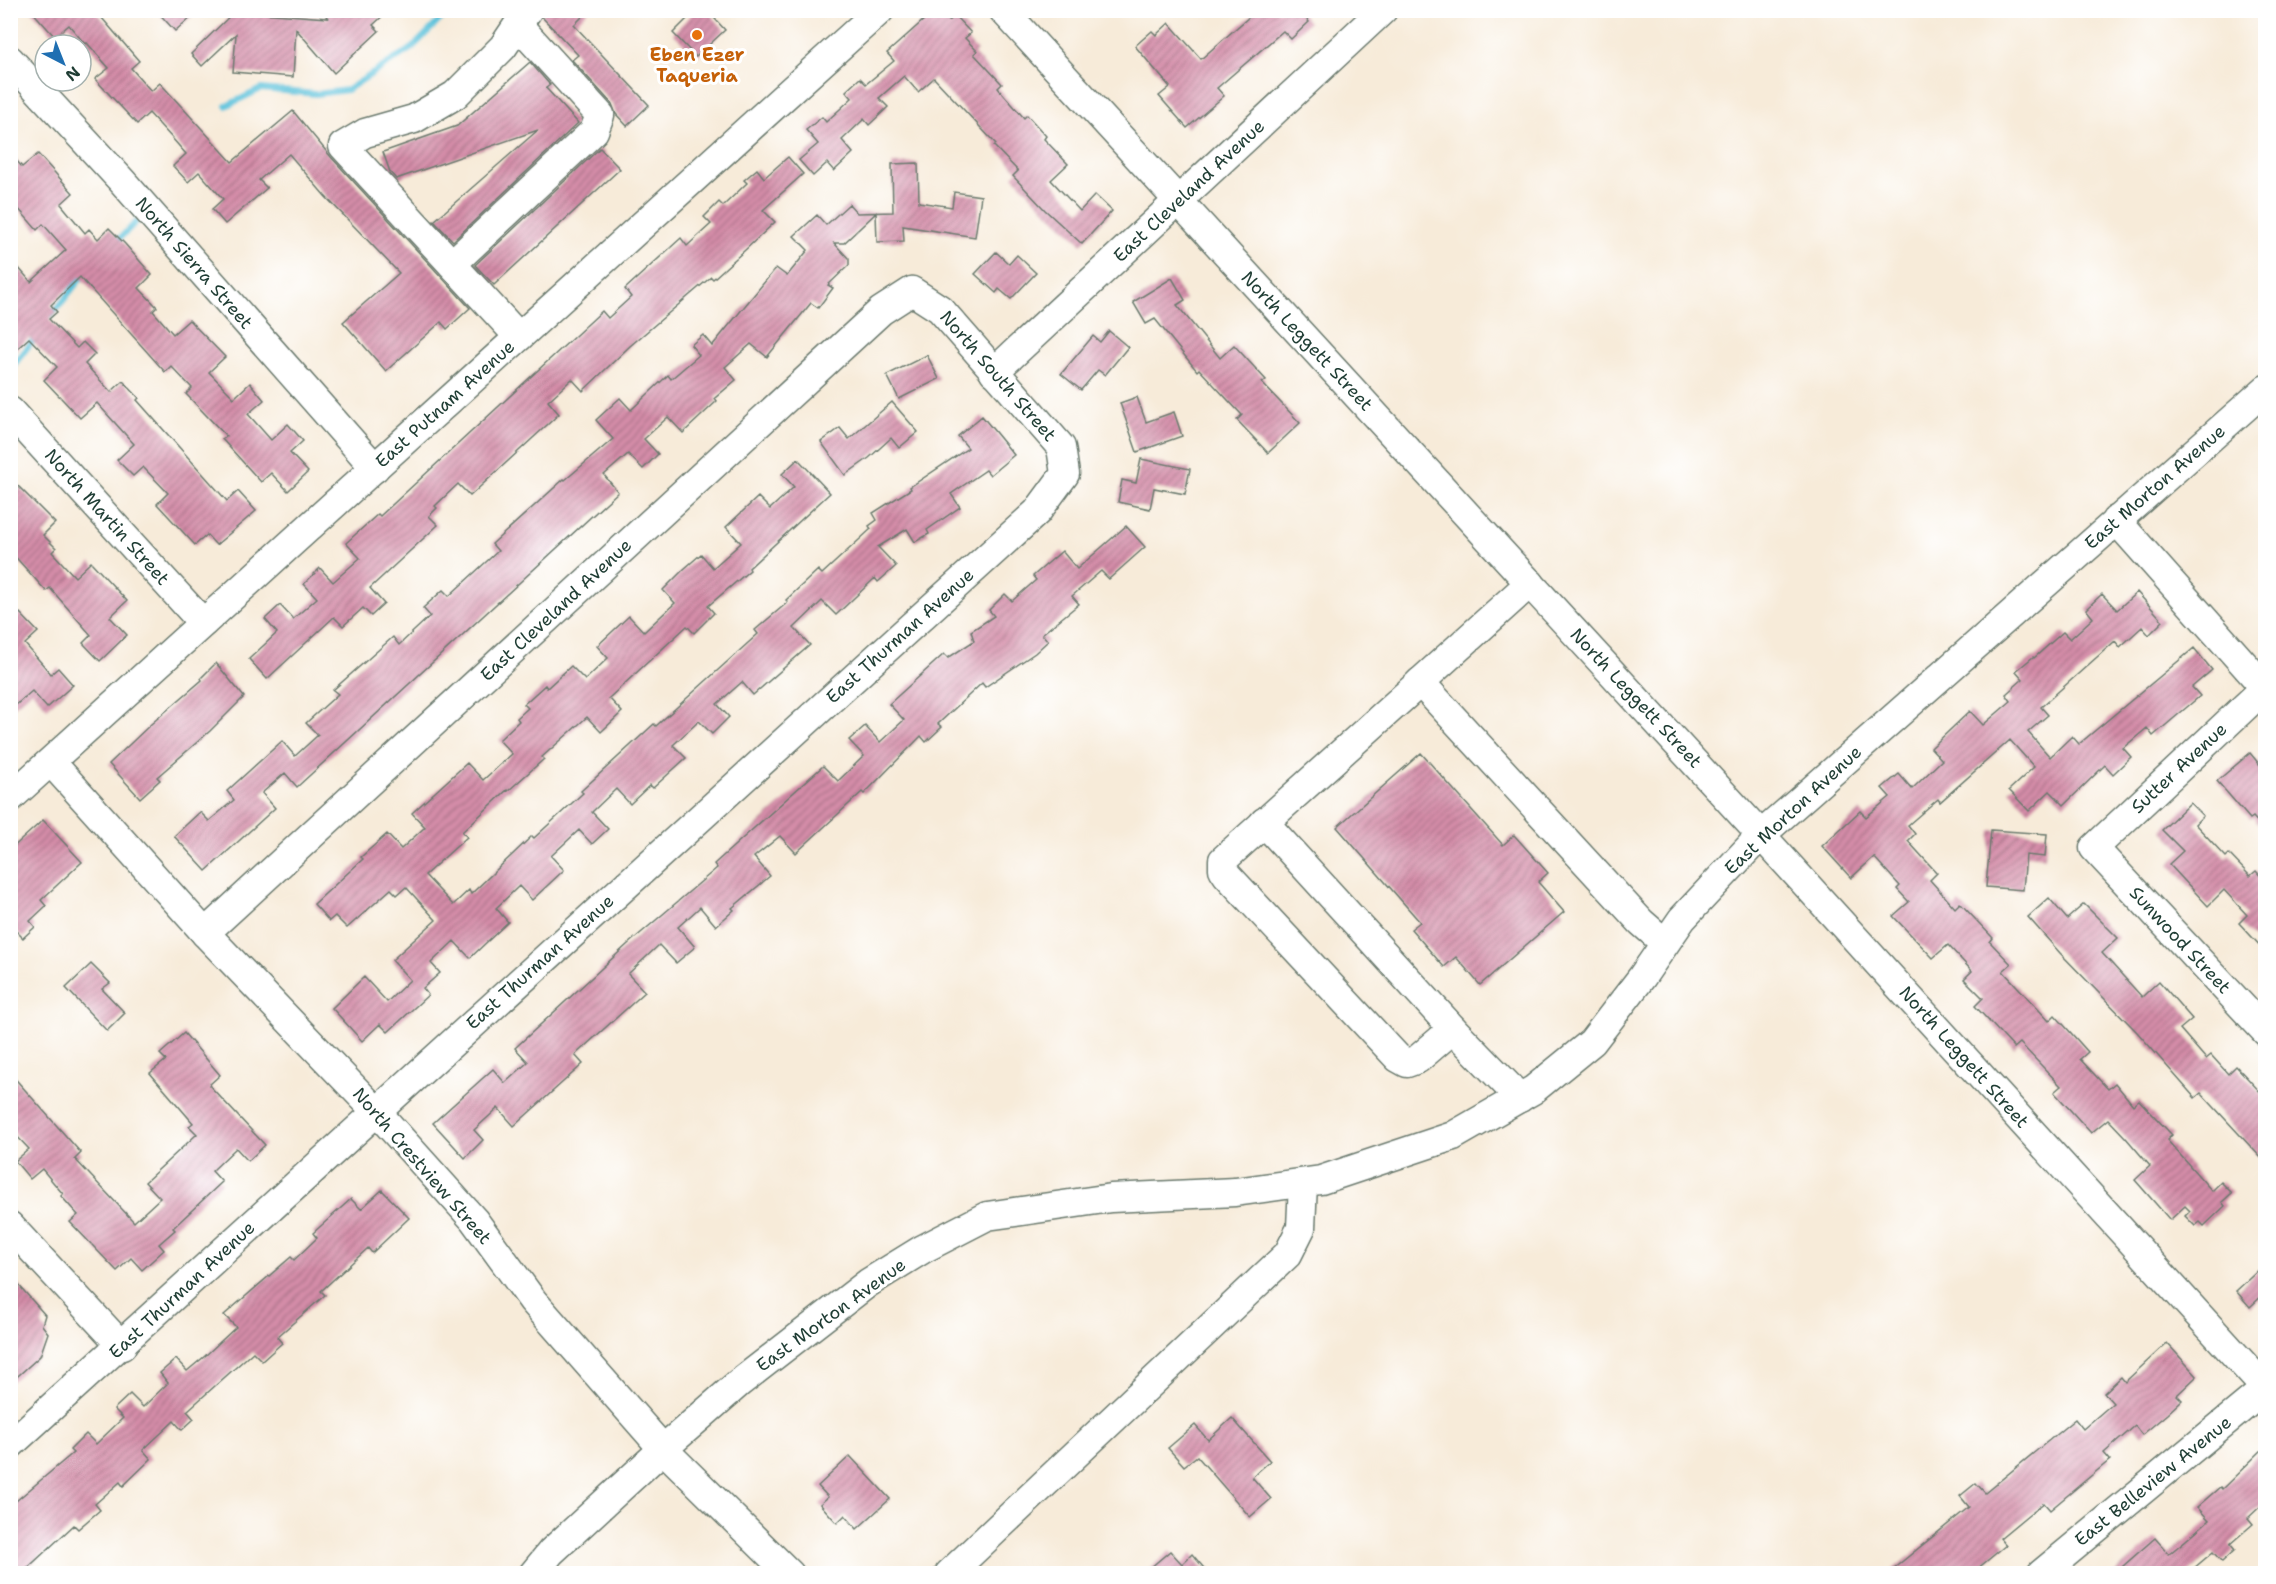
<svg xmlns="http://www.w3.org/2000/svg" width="2276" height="1584" font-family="'Shantell Sans',sans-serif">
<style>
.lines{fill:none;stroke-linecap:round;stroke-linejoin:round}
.stream{stroke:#5ec3db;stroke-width:6}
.building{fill:url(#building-hatch)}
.minor-casing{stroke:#6b7a6e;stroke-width:31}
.minor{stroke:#fff;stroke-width:28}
.food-dot{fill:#e8710a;stroke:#fff;stroke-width:2}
.labels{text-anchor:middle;stroke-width:6;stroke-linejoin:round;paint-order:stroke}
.food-label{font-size:18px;font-weight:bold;fill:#c56008;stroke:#fff}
.street-label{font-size:18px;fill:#1f3d34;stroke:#fff}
</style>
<defs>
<pattern id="building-hatch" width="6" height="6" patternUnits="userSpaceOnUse" patternTransform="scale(1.5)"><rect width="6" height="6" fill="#d48ca8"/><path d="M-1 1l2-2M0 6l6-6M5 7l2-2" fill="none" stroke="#ab748a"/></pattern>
</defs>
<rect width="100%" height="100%" fill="#fff"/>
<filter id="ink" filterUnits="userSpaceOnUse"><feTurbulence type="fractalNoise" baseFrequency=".0167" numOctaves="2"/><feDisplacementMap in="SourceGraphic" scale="12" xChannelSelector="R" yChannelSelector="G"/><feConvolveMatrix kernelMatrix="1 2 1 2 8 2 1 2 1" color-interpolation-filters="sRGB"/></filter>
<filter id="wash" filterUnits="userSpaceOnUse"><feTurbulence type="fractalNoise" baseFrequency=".008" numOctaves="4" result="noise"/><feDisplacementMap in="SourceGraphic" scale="24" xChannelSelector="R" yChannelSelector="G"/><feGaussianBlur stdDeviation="1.35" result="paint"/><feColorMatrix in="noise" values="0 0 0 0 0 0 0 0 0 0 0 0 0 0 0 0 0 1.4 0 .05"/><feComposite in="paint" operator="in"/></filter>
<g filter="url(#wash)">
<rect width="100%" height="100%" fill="#f7ebd9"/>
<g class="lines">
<g class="stream">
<path d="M226,106L261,89L316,94L347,90L412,48L450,10"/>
<path d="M115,243L136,222"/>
<path d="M52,315L85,273"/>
<path d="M10,370L37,335"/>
</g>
</g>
<g id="blocks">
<g class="building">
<path d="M31,10H95L139,61L131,68L151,91L160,83L232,162L293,111L331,157L470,308L447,329L441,322L386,371L343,322L399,273L325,196L289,154L259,180L267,188L225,224L212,209L223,199L199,172L188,182L173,166L186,154L172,138L149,113L137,124L95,79L109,68L87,43L85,44L69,25L55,37Z"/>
<path d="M156,10H199L175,31Z"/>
<path d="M321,10H389L373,25L379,31L334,73L296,29L293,77L233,72L236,34L202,66L191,54L235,11L328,18Z"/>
<path d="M544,10H589L574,25L649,105L627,126L616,114L612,104L572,60L578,55L542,17Z"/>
<path d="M696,10H707L725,30L696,57L673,33Z"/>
<path d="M935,10H939L949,21L955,16L971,33L965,38L977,51L974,54L1002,84L998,88L1024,118L1027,115L1046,136L1044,139L1068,164L1051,180L1080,211L1095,195L1112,211L1082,244L1045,210L1013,176L1018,171L994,146L996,144L934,78L918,92L904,76L879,98L888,107L869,125L864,119L842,140L853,153L834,171L827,163L813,176L799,160L818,144L806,130L822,117L826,122L852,98L846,91L860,78L866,84L894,61L887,53Z"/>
<path d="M1257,10H1299L1309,22L1291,39L1283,31L1217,88L1224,96L1187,128L1159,96L1170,87L1135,46L1152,31L1156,35L1169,23L1201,59Z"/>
<path d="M530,62L550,85L546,88L578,123L453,241L434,221L538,130L396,179L390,172L383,152L457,126Z"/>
<path d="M600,148L620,169L494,285L475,265Z"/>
<path d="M10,153L22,167L38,154L73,193L61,204L85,233L89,229L98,239L109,228L125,244L152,275L139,288L157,307L153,311L173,334L189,320L225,357L209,372L234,398L250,383L264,400L248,414L271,440L288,424L303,441L290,453L308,472L288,491L271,473L261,482L222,439L226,436L186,394L192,388L171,366L165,372L80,277L51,305L57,312L49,319L77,348L83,342L95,354L85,364L111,392L123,381L139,398L137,400L227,501L238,491L256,511L216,545L207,535L195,545L157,504L168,493L143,467L133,476L117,460L134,444L97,403L80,418L44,380L57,367L29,338L10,355V258L31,282L66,250L43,224L37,230L10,199Z"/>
<path d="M788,157L803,174L763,210L775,222L744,251L713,279L711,277L630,346L583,391L572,379L548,401L559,414L470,496L458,484L435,506L437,508L429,516L438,525L370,588L384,604L371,616L363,608L343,626L334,617L267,679L249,659L277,633L265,619L280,605L293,619L317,598L304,584L320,568L333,582L360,558L346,543L378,514L380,516L602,311L608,318L631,297L625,289L681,238L687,246L711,224L704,217L719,202L723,206L747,183L744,180L757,169L764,178Z"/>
<path d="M918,163L919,202L952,207L954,192L981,196L975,237L903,226L904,241L877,242L876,213L844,243H834L849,259V265L828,285L833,288L818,308L811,303L767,357L751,344L725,367L736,380L715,398L717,401L683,433L668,417L644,439L658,454L643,469L628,454L604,475L618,492L297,787L285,773L262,793L275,808L206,871L174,836L200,812L209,821L234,800L227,791L282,741L295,756L318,735L306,723L338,694L333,690L393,637L399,645L430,616L423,608L443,590L449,596L498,551L492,544L564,479L565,480L613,439L596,420L620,398L631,410L668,375L671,379L699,355L691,345L703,335L712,346L776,268L787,276L808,250L794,236L817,215L826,225L849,204L857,213L893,212L892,164Z"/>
<path d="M996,252L1009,264L1017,255L1036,273L1011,299L999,289L996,293L975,274Z"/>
<path d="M1172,278L1185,300L1177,305L1220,358L1234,345L1266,380L1262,383L1300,423L1268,453L1237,420L1242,415L1199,369L1197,371L1155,319L1146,324L1133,302Z"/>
<path d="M1109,331L1128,347L1105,375L1098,370L1081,390L1061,374L1093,336L1100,342Z"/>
<path d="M927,355L939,379L899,399L887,375Z"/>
<path d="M1137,397L1146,422L1174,412L1182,436L1137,452L1120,403Z"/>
<path d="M892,402L918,432L899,448L891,438L869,458L845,475L821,442L840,428L849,439Z"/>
<path d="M982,416L1014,455L990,475L986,470L951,494L960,507L927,530L929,534L915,542L907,529L878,547L896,566L878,582L875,578L836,615L822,601L794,628L810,645L753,695L742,682L717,704L729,717L712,734L699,721L673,745L686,758L653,788L650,785L630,804L616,789L592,812L608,829L592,844L579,830L551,856L564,870L532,900L519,886L496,908L508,922L470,958L454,941L431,963L440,973L423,988L428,995L388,1032L380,1024L362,1041L332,1008L364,977L387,1002L410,980L392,960L436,920L406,887L397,895L391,889L347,928L335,916L329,921L314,904L363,859L361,857L387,834L401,849L425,827L412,813L467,763L483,780L512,754L499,740L519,721L517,718L528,708L524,704L545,685L547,688L571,666L585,680L608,658L597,646L629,616L644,632L675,603L663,590L684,569L701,554L713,568L741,543L726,527L758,497L770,509L794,487L782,474L798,459L830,493L749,568L750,570L708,606L714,613L694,633L687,626L609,698L622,712L601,732L587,717L542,757L544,759L508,791L507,790L462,832L467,837L425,875L453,905L469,890L471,894L532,836L534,838L583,793L581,791L654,724L656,726L758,634L755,630L788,602L786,600L818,570L822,574L871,529L869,526L877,520L873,513L911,489L910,487L968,448L958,436Z"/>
<path d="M1141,459L1190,469L1185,494L1154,488L1150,509L1118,502L1122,480L1136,483Z"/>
<path d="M10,478L55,523L43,535L56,548L52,552L75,577L91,562L127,601L110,617L127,635L100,661L83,643L91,635L50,588L46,591L10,551Z"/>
<path d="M1126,526L1145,547L1109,579L1101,571L1072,596L1079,604L1042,634L1048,641L1035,653L985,687L982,683L938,724L942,727L926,742L921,736L864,794L862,792L796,853L780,836L754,857L770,876L732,908L734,910L716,926L700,907L678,927L695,947L676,963L659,945L628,974L645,992L575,1055L583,1064L514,1126L498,1108L474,1130L483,1140L465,1158L433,1123L493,1069L505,1083L528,1062L515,1048L628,944L717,868L714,864L823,766L838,781L864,756L849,740L865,726L880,742L904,720L889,704L944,654L948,658L974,641L971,631L994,616L989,610L1005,594L1012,601L1036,580L1033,576L1062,551L1077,569Z"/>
<path d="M2137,592L2163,621L2149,635L2142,627L2120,647L2115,641L2041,707L2048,715L2028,732L2050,757L2072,736L2079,744L2194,648L2212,670L2192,687L2200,696L2153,736L2147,728L2123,748L2131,757L2113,774L2105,765L2064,805L2050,791L2029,811L2009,790L2034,767L2010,740L1940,802L1938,799L1908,825L1915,834L1908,841L1937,873L1930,880L1955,908L1960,903L1993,938L1990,942L2011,964L2003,971L2049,1021L2055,1015L2088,1052L2080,1059L2108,1089L2115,1083L2133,1105L2139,1100L2172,1135L2167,1140L2212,1191L2221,1182L2232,1193L2222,1202L2225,1206L2204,1226L2200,1222L2195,1226L2185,1216L2190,1211L2185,1206L2170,1220L2135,1180L2150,1166L2126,1138L2108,1119L2091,1133L2054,1092L2061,1086L2020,1043L2014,1048L1975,1006L1983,998L1964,979L1972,971L1948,945L1933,958L1893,916L1909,902L1897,889L1900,886L1874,857L1851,878L1822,846L1860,811L1866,817L1890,797L1882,788L1899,774L1912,789L1942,760L1931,748L1970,711L1983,725L2011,701L2006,694L2023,679L2016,671L2033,657L2034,658L2063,632L2070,639L2093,618L2086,609L2102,594L2117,610Z"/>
<path d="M20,613L38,632L25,644L51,674L58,668L73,685L47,708L32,691L10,710V621Z"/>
<path d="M216,663L244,697L210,731L157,777L160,780L140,798L109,764L151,724L202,680L201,678Z"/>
<path d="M1421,753L1503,845L1514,835L1548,873L1538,882L1564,912L1480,985L1456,957L1444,967L1411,929L1420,922L1337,827Z"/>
<path d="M2250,753L2265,771V830L2253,817L2250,819L2217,781Z"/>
<path d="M2190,803L2203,816L2195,824L2226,857L2229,854L2250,876L2256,871L2265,881V951L2239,923L2247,915L2224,890L2208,906L2169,864L2183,851L2162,830Z"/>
<path d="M43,820L82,862L41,900L46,906L30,921L35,927L23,938L10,925V850Z"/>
<path d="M1991,830L2047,834L2045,857L2026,855L2023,890L1986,887Z"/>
<path d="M2049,898L2067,919L2084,904L2118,938L2102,953L2142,997L2159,981L2192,1019L2180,1029L2206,1059L2211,1055L2228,1074L2236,1066L2265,1097V1162L2201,1093L2195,1098L2137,1032L2060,953L2028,917Z"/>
<path d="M91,964L110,983L102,989L125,1013L107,1031L66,988Z"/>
<path d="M184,1033L220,1075L209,1085L265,1145L248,1161L236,1148L212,1171L222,1182L173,1228L175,1230L159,1244L164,1250L142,1270L131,1258L117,1271L70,1222L78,1215L61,1196L63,1194L42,1169L30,1179L15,1161L29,1149L10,1129V1073L81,1153L75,1159L134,1222L160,1198L145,1182L197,1134L189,1126L193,1123L150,1073L166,1060L160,1054Z"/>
<path d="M382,1190L409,1218L372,1253L368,1248L321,1291L325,1295L277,1337L282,1343L262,1361L253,1352L187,1411L194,1419L182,1430L174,1421L143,1450L151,1459L123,1486L120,1482L95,1504L100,1510L78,1529L74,1525L21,1574H10V1506L73,1453L70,1450L86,1434L96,1444L123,1418L114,1409L130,1394L143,1407L168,1383L160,1373L176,1359L187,1371L205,1356L236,1327L224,1315L291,1257L294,1260L317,1238L313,1233L351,1199L361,1209Z"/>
<path d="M2265,1264V1293L2250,1307L2236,1291Z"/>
<path d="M10,1275L45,1315L42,1325L48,1333L40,1356L10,1383Z"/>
<path d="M2167,1343L2197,1376L2177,1395L2182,1400L2167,1414L2142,1435L2135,1426L2104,1453L2110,1460L2050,1510L2044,1503L2029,1514L2000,1538L2006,1545L1971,1574H1887L1969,1507L1960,1496L1976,1483L1985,1493L2075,1419L2083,1429L2113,1403L2104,1393L2121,1377L2125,1382Z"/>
<path d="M1232,1418L1270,1461L1252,1477L1271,1499L1250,1517L1197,1456L1184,1466L1168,1448L1195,1425L1208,1440Z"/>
<path d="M2265,1447V1502L2248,1518L2253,1524L2230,1544L2235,1550L2222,1562L2213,1552L2187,1574H2114L2155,1538L2169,1554L2186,1540L2209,1520L2197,1507L2220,1487L2222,1489Z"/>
<path d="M850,1456L890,1499L857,1529L845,1515L837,1523L820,1504L828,1497L818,1486Z"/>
<path d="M1170,1551L1182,1564L1192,1554L1209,1574H1143Z"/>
</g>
</g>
</g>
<g filter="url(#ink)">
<use href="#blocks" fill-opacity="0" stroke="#6b7a6e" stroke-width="1.5"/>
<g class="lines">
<g class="minor-casing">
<g id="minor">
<path d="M1003,10L1761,835L2266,1389"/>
<path d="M10,60L122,181L375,468"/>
<path d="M452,264L594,131L600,115L518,25"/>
<path d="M519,337L343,146L365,133L414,119L455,95L503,47L528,10"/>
<path d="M994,372L1383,10"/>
<path d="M10,411L203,623"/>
<path d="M2116,520L2266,689"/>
<path d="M1420,682L1641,922L1665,943"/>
<path d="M2265,688L2094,848L2266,1032"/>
<path d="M51,762L205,933L376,1111L474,1220L533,1301L663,1449L790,1574"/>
<path d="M10,798L880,10"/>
<path d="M1264,822L1453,1029"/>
<path d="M1520,1098L1453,1029L1418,1059L1407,1063L1398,1058L1227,875L1223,869V860L1530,583"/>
<path d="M10,1226L122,1346"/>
<path d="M10,1445L1037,512L1065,474L1061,447L940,309L912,291L881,311L205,933"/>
<path d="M533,1574L551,1552L663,1449L739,1383L868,1283L923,1249L987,1216L1111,1198L1235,1192L1321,1180L1453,1136L1533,1090L1592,1042L1642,977L1682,919L1761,835L2266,389"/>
<path d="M949,1574L1288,1254L1301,1228L1303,1183"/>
<path d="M2041,1574L2265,1389"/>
</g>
</g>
<use href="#minor" class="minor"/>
</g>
</g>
<circle class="food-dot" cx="697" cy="35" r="6"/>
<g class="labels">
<g class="food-label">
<text x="697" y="61">Eben Ezer<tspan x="697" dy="21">Taqueria</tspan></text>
</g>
<g class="street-label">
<text transform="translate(1189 191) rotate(-43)" y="6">East Cleveland Avenue</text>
<text transform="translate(194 263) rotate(49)" y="6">North Sierra Street</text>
<text transform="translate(1307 341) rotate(47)" y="6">North Leggett Street</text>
<text transform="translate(998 376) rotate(49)" y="6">North South Street</text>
<text transform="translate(445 404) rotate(-42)" y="6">East Putnam Avenue</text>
<text transform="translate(2155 487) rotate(-41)" y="6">East Morton Avenue</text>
<text transform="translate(107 517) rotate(48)" y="6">North Martin Street</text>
<text transform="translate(556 610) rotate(-43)" y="6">East Cleveland Avenue</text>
<text transform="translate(900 636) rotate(-42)" y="6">East Thurman Avenue</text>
<text transform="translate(1636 698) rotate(47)" y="6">North Leggett Street</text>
<text transform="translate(2179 768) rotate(-43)" y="6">Sutter Avenue</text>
<text transform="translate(1793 810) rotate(-43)" y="6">East Morton Avenue</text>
<text transform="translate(2180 940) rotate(47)" y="6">Sunwood Street</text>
<text transform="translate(540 962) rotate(-42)" y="6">East Thurman Avenue</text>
<text transform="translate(1964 1057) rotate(48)" y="6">North Leggett Street</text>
<text transform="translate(422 1166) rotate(49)" y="6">North Crestview Street</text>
<text transform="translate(182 1290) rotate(-43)" y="6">East Thurman Avenue</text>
<text transform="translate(831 1315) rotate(-36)" y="6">East Morton Avenue</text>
<text transform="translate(2153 1481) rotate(-39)" y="6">East Belleview Avenue</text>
</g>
</g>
<rect width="2276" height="1584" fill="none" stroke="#fff" stroke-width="36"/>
<g transform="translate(63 63) rotate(138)"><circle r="28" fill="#ffffff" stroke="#a5b1ae" stroke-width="1.5"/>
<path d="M0-4.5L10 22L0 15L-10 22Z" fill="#1f6fb2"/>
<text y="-9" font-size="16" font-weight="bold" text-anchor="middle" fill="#1f3d34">N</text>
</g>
</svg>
